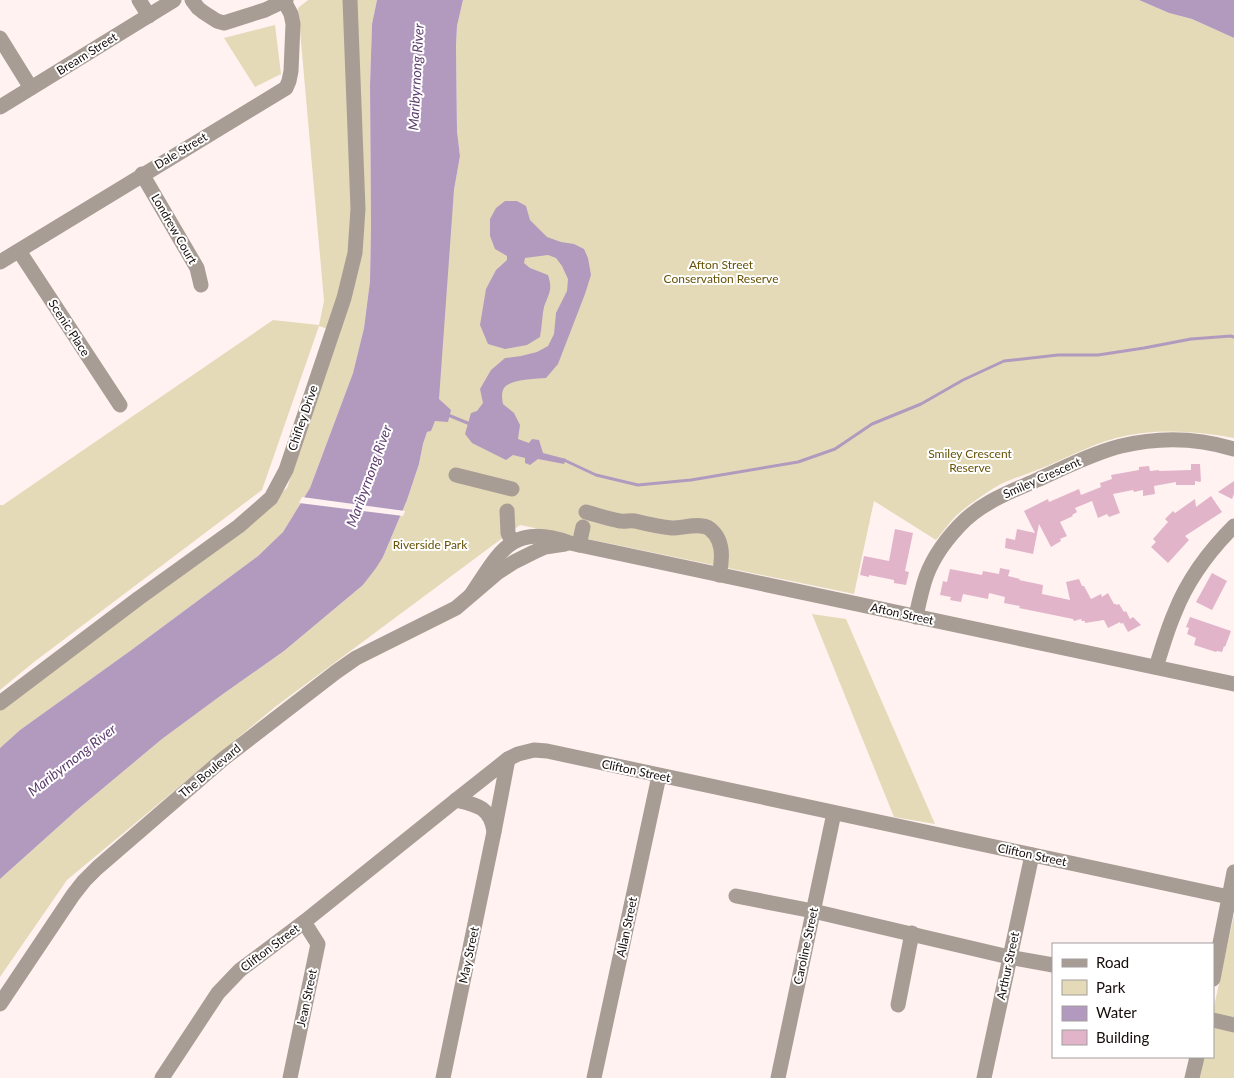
<svg xmlns="http://www.w3.org/2000/svg" width="1234" height="1078" font-family="Lato,sans-serif">
<style>
.green{fill:#e5dab8}
.water{fill:#b29abf}
.pier{fill:#fff2f1}
.lines{fill:none;stroke-linecap:round;stroke-linejoin:round}
.stream{stroke:#b29abf;stroke-width:3}
.building{fill:#e2b4ca}
.minor{stroke:#a79d95;stroke-width:15}
.labels{text-anchor:middle;stroke-width:4;stroke-linejoin:round;paint-order:stroke}
.street-label{font-size:12px;fill:#160c0b;stroke:#fff}
.park-label{font-size:12px;fill:#665307;stroke:#fff}
.water-label{font-size:14px;font-style:italic;fill:#5e3d6e;stroke:#fff}
</style>
<rect width="100%" height="100%" fill="#fff2f1"/>
<g class="green">
<path d="M308,0H377L372,24L370,85L371,226L370,281L364,328L353,373L310,488L283,532L258,556L130,651L20,730L0,748V710L287,488L340,333L319,326L262,490L34,662L0,690V505H3L273,320L319,325L324,301L298,8Z"/>
<path d="M463,0H1139L1169,13L1192,19L1234,38V438C1194,431 1156,428 1116,438C1090,445 1067,458 1042,468C1028,474 1013,478 999,485C987,492 962,509 953,519C947,526 942,533 936,540L874,501L854,594L520,525L275,707L67,880L0,977V879L77,810L162,739L223,694L284,651L363,585L383,557L407,500L419,464L423,444L427,432L431,431L454,190L460,156L457,131L456,46L457,26Z"/>
<path d="M275,25L281,74L255,87L224,38Z"/>
<path d="M812,614L846,619L935,824L894,817Z"/>
<path d="M1234,915V1078H1198L1203,1057H1213V1011Z"/>
</g>
<g class="water">
<path d="M377,0H463L457,26L456,46L457,131L460,156L454,190L439,399L451,410L448,422L435,421L431,431L427,432L423,444L419,464L407,500L383,557L376,568L363,585L284,651L223,694L162,739L77,810L0,879V748L20,730L130,651L258,556L283,532L310,488L353,373L364,328L370,281L371,226L370,85L372,24Z"/>
<path d="M1139,0H1234V38L1192,19L1169,13Z"/>
<path d="M505,201H517L526,206L530,220L547,237L561,242L574,244L584,249L588,258L591,275L585,294L558,364L546,378C535,379 510,379 504,388C501,393 502,399 503,404L514,413L520,425L518,439L529,443L532,439L539,440L543,453L566,459L564,464L538,459L530,465L525,463V458L513,455L506,460L472,443L465,434L471,413L477,411L483,403L480,389L491,370L505,358L521,356L537,352L548,346L554,334L556,313L567,291L568,279L562,266L556,258L548,255L525,258L524,263L530,268L548,275C553,290 549,293 544,307C542,316 542,327 540,337L527,345L505,349L488,344L480,325L486,289L496,270L507,260V256L495,249L490,236V219L496,208Z"/>
</g>
<path class="pier" d="M302,497L405,511L403,516L299,503Z"/>
<g class="lines">
<g class="stream">
<path d="M448,415L470,424"/>
<path d="M564,460L596,475L638,485L691,480L798,462L835,449L872,424L921,404L963,380L1004,361L1058,355H1098L1144,348L1191,339L1231,336L1234,337"/>
</g>
</g>
<g class="building">
<path d="M1191,464H1200L1201,481L1200,482L1195,481V485H1176V482L1154,486L1155,494L1143,496V490L1134,492L1133,490L1113,494L1120,513L1109,517L1107,514L1098,518L1092,501L1075,508L1077,512L1072,515L1073,516L1060,522L1067,536L1060,539L1061,541L1051,547L1039,524L1033,554L1005,548L1006,538L1015,540L1017,529L1035,533L1024,511L1048,499L1049,502L1079,489L1081,495L1101,487L1100,483L1112,479L1111,475L1139,470V467L1149,466L1150,471L1159,470V471L1191,470Z"/>
<path d="M1234,481V494L1232,499L1218,492Z"/>
<path d="M1211,496L1222,512L1185,536L1189,540L1168,563L1151,547L1156,542L1153,539L1168,522L1165,519L1173,511L1175,513L1195,499L1196,507Z"/>
<path d="M895,529L913,533L905,571L909,572L906,585L894,583V580L869,575V577L860,575L864,556L889,561Z"/>
<path d="M1000,568L1010,570L1008,576L1020,579L1019,580L1043,585L1042,594L1070,600L1066,582L1079,579L1082,586H1084L1091,599L1101,594L1102,597L1108,593L1114,604H1116V605L1119,604L1124,612L1126,611L1130,619L1133,617L1141,625L1128,632L1123,623L1126,621L1121,624L1120,622L1108,628L1104,620L1085,623V621H1082L1081,619L1074,621L1073,619L1019,608L1020,606L1004,603L1005,597L989,593L988,599L963,594L961,602L950,600L951,597L940,595L943,581L947,582L950,569L982,575L983,571L999,574Z"/>
<path d="M1212,573L1227,581L1212,610L1196,602Z"/>
<path d="M1190,617L1231,631L1225,647L1224,646L1222,652L1217,651L1216,652L1194,645L1196,638L1187,634L1189,628L1186,627Z"/>
</g>
<g class="lines">
<g class="minor">
<path d="M139,0L149,16"/>
<path d="M192,0L198,8L203,12L217,21L224,23L265,10L286,0"/>
<path d="M0,38L31,88"/>
<path d="M0,107L174,0"/>
<path d="M142,174L197,268L201,285"/>
<path d="M19,251L120,405"/>
<path d="M0,262L286,88L289,81L291,71L293,24L291,14L284,1"/>
<path d="M456,475L512,489"/>
<path d="M507,511L508,533L512,542"/>
<path d="M586,512C597,515 608,519 620,521C625,522 629,520 635,521C647,524 660,527 672,528C684,528 701,522 710,529C724,540 723,558 719,575"/>
<path d="M579,545L583,527"/>
<path d="M471,595C500,552 511,522 570,543L1234,684"/>
<path d="M916,617C918,606 921,594 924,583C930,562 944,542 959,526C980,503 1010,492 1037,480C1064,468 1093,453 1121,446C1158,437 1198,438 1234,449"/>
<path d="M1156,667C1162,649 1167,630 1175,612C1188,579 1209,551 1234,526"/>
<path d="M0,703L139,598L239,526L271,498L286,470L344,298L355,253L358,209L350,0"/>
<path d="M456,800C477,805 490,807 494,831"/>
<path d="M736,896L813,911L1009,957L1053,965"/>
<path d="M1213,979L1234,872"/>
<path d="M0,1004L73,895L84,881L97,868L222,760L336,672L356,658L456,608L497,573L514,562L532,553L545,547L565,544"/>
<path d="M898,1005L912,933"/>
<path d="M1213,1020L1234,1025"/>
<path d="M162,1078L218,993L240,970L304,922L456,800L508,759L518,754L534,750L547,751L1229,897"/>
<path d="M290,1078L318,944L304,922"/>
<path d="M443,1078L494,832L508,759"/>
<path d="M594,1078L659,776"/>
<path d="M778,1078L834,813"/>
<path d="M984,1078L1032,855"/>
<path d="M1192,1078L1197,1057"/>
</g>
</g>
<g class="labels">
<g class="street-label">
<text transform="translate(87 54) rotate(-32)" y="4">Bream Street</text>
<text transform="translate(181 151) rotate(-31)" y="4">Dale Street</text>
<text transform="translate(174 229) rotate(60)" y="4">Londrew Court</text>
<text transform="translate(69 328) rotate(57)" y="4">Scenic Place</text>
<text transform="translate(303 418) rotate(-71)" y="4">Chifley Drive</text>
<text transform="translate(1042 478) rotate(-24)" y="4">Smiley Crescent</text>
<text transform="translate(902 614) rotate(12)" y="4">Afton Street</text>
<text transform="translate(210 771) rotate(-40)" y="4">The Boulevard</text>
<text transform="translate(636 771) rotate(12)" y="4">Clifton Street</text>
<text transform="translate(1032 855) rotate(12)" y="4">Clifton Street</text>
<text transform="translate(627 927) rotate(-78)" y="4">Allan Street</text>
<text transform="translate(806 946) rotate(-78)" y="4">Caroline Street</text>
<text transform="translate(270 948) rotate(-37)" y="4">Clifton Street</text>
<text transform="translate(469 955) rotate(-78)" y="4">May Street</text>
<text transform="translate(1008 966) rotate(-78)" y="4">Arthur Street</text>
<text transform="translate(307 998) rotate(-78)" y="4">Jean Street</text>
</g>
<g class="park-label">
<text x="721" y="269">Afton Street<tspan x="721" dy="14">Conservation Reserve</tspan></text>
<text x="970" y="458">Smiley Crescent<tspan x="970" dy="14">Reserve</tspan></text>
<text x="430" y="549">Riverside Park</text>
</g>
<g class="water-label">
<text transform="translate(416 77) rotate(-87)" y="5">Maribyrnong River</text>
<text transform="translate(369 476) rotate(-70)" y="5">Maribyrnong River</text>
<text transform="translate(72 760) rotate(-38)" y="5">Maribyrnong River</text>
</g>
</g>
<rect x="1052" y="943" width="162" height="115" fill="#ffffff" stroke="#a29e9d"/>
<rect x="1062" y="959" width="25" height="8" fill="#a79d95" stroke="#a29e9d"/>
<text x="1096" y="968" font-size="15" fill="#160c0b">Road</text>
<rect x="1062" y="980" width="25" height="15" fill="#e5dab8" stroke="#a29e9d"/>
<text x="1096" y="993" font-size="15" fill="#160c0b">Park</text>
<rect x="1062" y="1006" width="25" height="15" fill="#b29abf" stroke="#a29e9d"/>
<text x="1096" y="1018" font-size="15" fill="#160c0b">Water</text>
<rect x="1062" y="1030" width="25" height="15" fill="#e2b4ca" stroke="#a29e9d"/>
<text x="1096" y="1043" font-size="15" fill="#160c0b">Building</text>
</svg>
